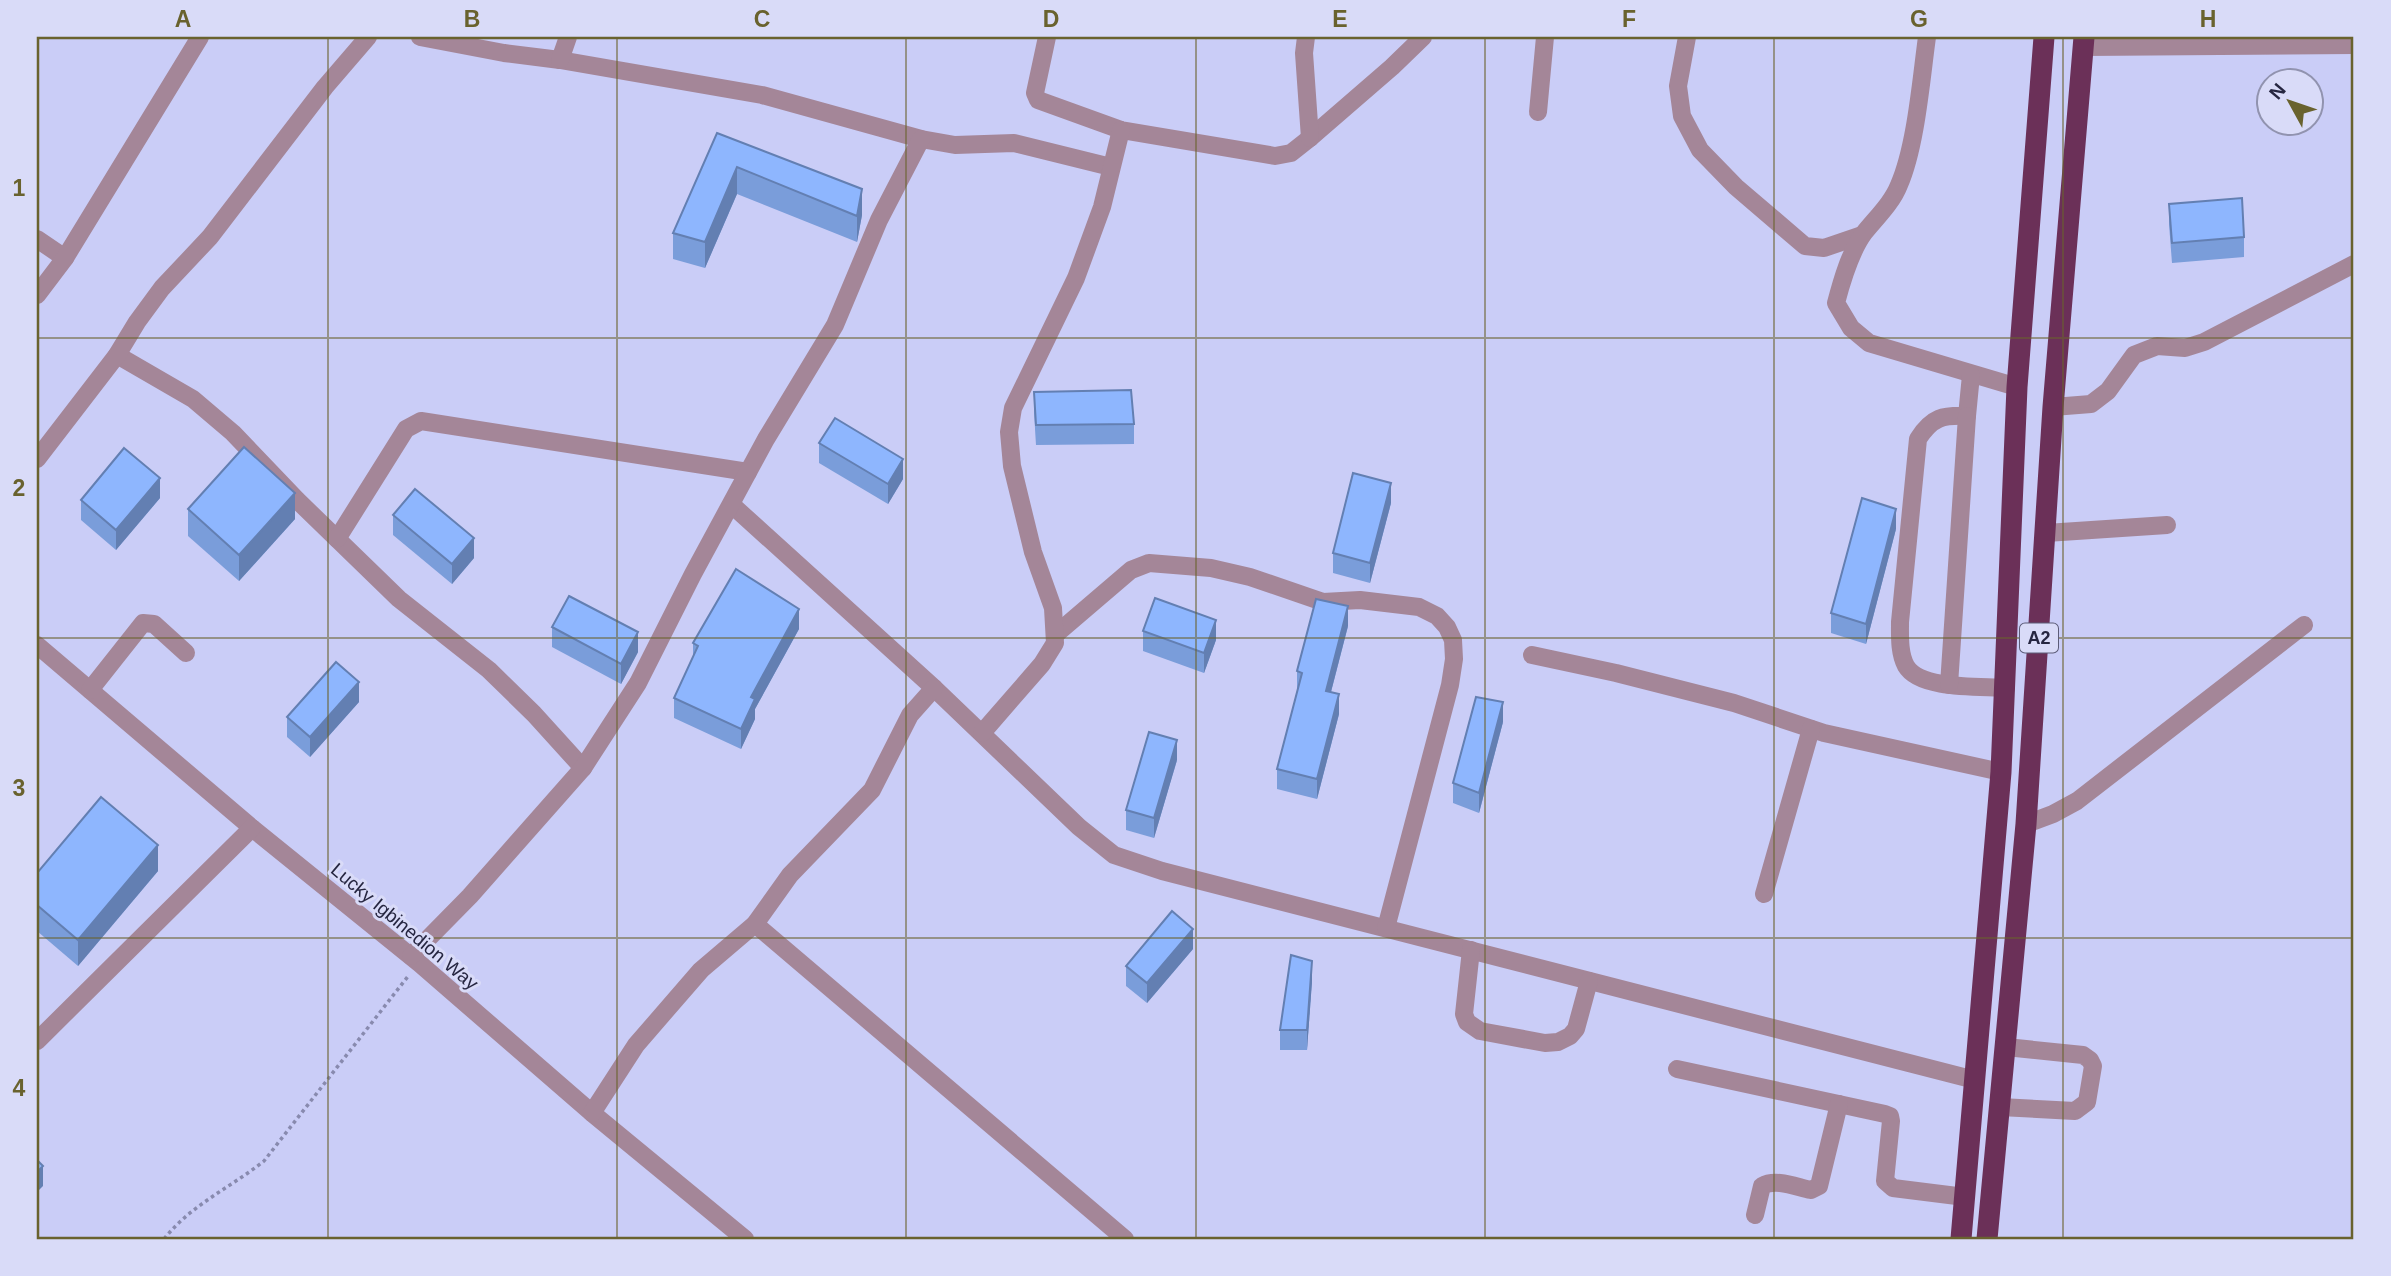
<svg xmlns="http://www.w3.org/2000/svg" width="2391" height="1276" font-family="Helvetica,sans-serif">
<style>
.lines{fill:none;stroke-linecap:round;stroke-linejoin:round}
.path{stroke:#888aae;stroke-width:3.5;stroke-dasharray:3.5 3.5;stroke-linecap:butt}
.minor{stroke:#a48698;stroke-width:18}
.highway{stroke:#6b3058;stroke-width:21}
.wall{fill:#7a9dda}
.shaded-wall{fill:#637fb2}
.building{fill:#8eb6fe;stroke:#637fb2;stroke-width:2}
.grid{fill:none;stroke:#69622e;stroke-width:2;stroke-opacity:0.55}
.labels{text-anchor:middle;stroke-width:6;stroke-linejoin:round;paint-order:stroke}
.shield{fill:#d9dbf8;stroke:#5c5c78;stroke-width:2}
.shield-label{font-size:18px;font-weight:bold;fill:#262641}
.street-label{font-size:19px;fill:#262641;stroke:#d9dbf8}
.neatline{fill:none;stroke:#69622e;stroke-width:2.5}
.grid-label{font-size:23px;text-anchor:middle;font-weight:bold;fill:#69622e}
</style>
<rect width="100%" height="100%" fill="#cacdf7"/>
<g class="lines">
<path class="path" d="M164,1239C192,1204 230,1188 264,1161L409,975"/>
<g class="minor">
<path d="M420,37L504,53L560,60L762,95L921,139L955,145L1014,143L1111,167"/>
<path d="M1047,37L1035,93L1038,100L1121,130L1275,156L1291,153L1310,138L1392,67L1423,37"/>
<path d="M1306,37L1304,53L1310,138"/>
<path d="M1687,37L1678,86L1682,116L1700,150L1736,187L1805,246L1824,248L1862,235"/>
<path d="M1927,37C1921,80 1916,146 1899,185C1892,203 1876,218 1864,233C1850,252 1842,280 1836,303L1851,328L1869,343L2017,387"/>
<path d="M2084,47L2354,45"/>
<path d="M560,60L568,37"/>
<path d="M1538,112L1545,37"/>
<path d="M37,239L65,258"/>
<path d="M37,295L65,258L200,37"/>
<path d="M117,355L193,399L233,433L297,500L399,599L489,670L534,714L583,768"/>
<path d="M1971,375L1967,416C1943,415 1932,417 1918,439L1900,622C1900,636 1899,653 1906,666C1920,690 1981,686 2006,688"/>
<path d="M2053,407L2091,404L2108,391L2134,355L2157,346L2185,348L2204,342L2354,264"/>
<path d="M37,459L117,355L137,322L162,288L210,237L325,87L368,37"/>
<path d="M732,505L934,688L1079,827L1114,855L1162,871L1975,1080"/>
<path d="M2046,533L2167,525"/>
<path d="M337,539L406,429L421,421L748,472"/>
<path d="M1055,635L1131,570L1149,563L1211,568L1250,577L1323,602L1360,600L1419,607L1437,616L1447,627L1453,640L1454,659L1450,685L1386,928"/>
<path d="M37,645L252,828L419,963L592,1113L745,1239"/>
<path d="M1532,655L1616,673L1734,703L1824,733L2001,772"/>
<path d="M1949,685L1967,416"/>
<path d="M90,690L143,623L154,624L186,653"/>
<path d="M982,733L1042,664L1055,643L1053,608L1033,552L1012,466L1009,432L1013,408L1076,278L1102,207L1121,130"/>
<path d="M2026,824L2053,814L2077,801L2304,625"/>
<path d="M1764,894L1811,729"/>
<path d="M755,924L1125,1239"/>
<path d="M1471,950L1464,1014L1467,1022L1480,1031L1545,1043L1558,1042L1570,1036L1576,1029L1589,981"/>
<path d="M411,956L470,896L583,768L638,683L693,574L766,439L835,325L879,220L921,139"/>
<path d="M37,1041L252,828"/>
<path d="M1677,1069L1885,1114L1890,1116L1891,1121L1885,1181L1893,1188L1965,1197"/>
<path d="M2000,1107L2075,1111L2087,1102L2093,1066L2090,1060L2083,1055L2006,1047"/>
<path d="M592,1113L636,1045L701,970L755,924L790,875L872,790L910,715L934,688"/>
<path d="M1755,1215L1762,1186C1776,1178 1796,1187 1811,1190L1819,1186L1839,1104"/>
</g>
<g class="highway">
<path d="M1961,1239L2001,772L2017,387L2044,37"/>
<path d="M1987,1239L2026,824L2053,407L2084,37"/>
</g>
</g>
<g class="wall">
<path d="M717,133L862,215L857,242L737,194L705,268L673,259V233Z"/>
<path d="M2169,204L2244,237V257L2172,263L2169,224Z"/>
<path d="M1034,392L1134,424V444L1036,445L1034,412Z"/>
<path d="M819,443L903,479L888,504L819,463Z"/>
<path d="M160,498L116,550L81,520V500Z"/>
<path d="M1391,503L1370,583L1333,573V553Z"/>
<path d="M188,509L295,519L239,581L188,536Z"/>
<path d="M393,515L474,558L452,584L393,535Z"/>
<path d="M1896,529L1866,644L1831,633V613Z"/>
<path d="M1348,626L1331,692L1339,714L1317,799L1277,789V769L1297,691V671Z"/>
<path d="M552,627L638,652L621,684L552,647Z"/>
<path d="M799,629L755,709V719L741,749L674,718V698L693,658V643Z"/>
<path d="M1143,631L1216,640L1204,673L1143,651Z"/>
<path d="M359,702L310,757L287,737V717Z"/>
<path d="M1503,722L1479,813L1453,803V783Z"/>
<path d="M1177,760L1154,838L1126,830V810Z"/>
<path d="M158,871L78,966L37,931V873Z"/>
<path d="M1193,949L1147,1003L1126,986V966Z"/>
<path d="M1312,981L1307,1050H1280V1030Z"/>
</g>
<g class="shaded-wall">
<path d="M737,167V194L705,268V242Z"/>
<path d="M862,189V215L857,242V216Z"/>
<path d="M903,459V479L888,504V484Z"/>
<path d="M160,478V498L116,550V530Z"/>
<path d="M1391,483V503L1370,583V563Z"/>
<path d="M295,493V519L239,581V555Z"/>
<path d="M1896,509V529L1866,644V624Z"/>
<path d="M474,538V558L452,584V564Z"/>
<path d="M1348,606V626L1326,711V691Z"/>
<path d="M799,609V629L755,709V719L741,749V729L751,697Z"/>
<path d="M1216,620V640L1204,673V653Z"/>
<path d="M638,632V652L621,684V664Z"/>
<path d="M359,682V702L310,757V737Z"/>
<path d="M1339,694V714L1317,799V779Z"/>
<path d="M1503,702V722L1479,813V793Z"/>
<path d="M1177,740V760L1154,838V818Z"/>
<path d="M158,845V871L78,966V940Z"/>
<path d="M1193,929V949L1147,1003V983Z"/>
<path d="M1312,961V981L1307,1050V1030Z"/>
<path d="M43,1166V1186L37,1192V1172Z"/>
</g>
<g class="building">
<path d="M717,133L862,189L857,216L737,167L705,242L673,233Z"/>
<path d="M2242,198L2244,237L2172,243L2169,204Z"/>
<path d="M1131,390L1134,424L1036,425L1034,392Z"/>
<path d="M835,418L903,459L888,484L819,443Z"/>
<path d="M244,447L295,493L239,555L188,509Z"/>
<path d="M124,448L160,478L116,530L81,500Z"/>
<path d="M1353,473L1391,483L1370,563L1333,553Z"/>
<path d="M415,489L474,538L452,564L393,515Z"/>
<path d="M1862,498L1896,509L1866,624L1831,613Z"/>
<path d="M736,569L799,609L751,697L755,699L741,729L674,698L698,646L693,643Z"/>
<path d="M569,596L638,632L621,664L552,627Z"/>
<path d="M1155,598L1216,620L1204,653L1143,631Z"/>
<path d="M1316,599L1348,606L1326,691L1339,694L1317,779L1277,769L1302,673L1297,671Z"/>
<path d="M336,662L359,682L310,737L287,717Z"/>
<path d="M1476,697L1503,702L1479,793L1453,783Z"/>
<path d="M1149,732L1177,740L1154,818L1126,810Z"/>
<path d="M101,797L158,845L78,940L37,905V873Z"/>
<path d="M1172,911L1193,929L1147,983L1126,966Z"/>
<path d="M1291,955L1312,961L1307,1030H1280Z"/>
<path d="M37,1160L43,1166L37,1172Z"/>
</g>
<path class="grid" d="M328,37V1239M617,37V1239M906,37V1239M1196,37V1239M1485,37V1239M1774,37V1239M2063,37V1239M37,338H2354M37,638H2354M37,938H2354"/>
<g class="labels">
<rect class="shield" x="2020" y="623.5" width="38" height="29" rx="5"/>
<g class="shield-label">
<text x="2039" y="644">A2</text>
</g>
<g class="street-label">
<text transform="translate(405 926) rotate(40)" y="7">Lucky Igbinedion Way</text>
</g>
</g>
<rect width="2391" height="1276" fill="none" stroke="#d9dbf8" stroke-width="77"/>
<g transform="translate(2290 102) rotate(310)"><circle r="33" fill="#d9dbf8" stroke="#9193af" stroke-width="2"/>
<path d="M0-5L12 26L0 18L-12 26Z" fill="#69622e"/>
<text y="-10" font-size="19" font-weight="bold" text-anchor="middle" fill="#262641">N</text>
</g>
<rect x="38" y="38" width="2314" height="1200" class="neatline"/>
<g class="grid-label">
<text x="183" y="27">A</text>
<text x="472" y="27">B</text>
<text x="762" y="27">C</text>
<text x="1051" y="27">D</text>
<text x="1340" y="27">E</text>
<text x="1629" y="27">F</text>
<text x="1919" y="27">G</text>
<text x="2208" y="27">H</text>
<text x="19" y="196">1</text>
<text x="19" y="496">2</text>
<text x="19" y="796">3</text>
<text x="19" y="1096">4</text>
</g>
</svg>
